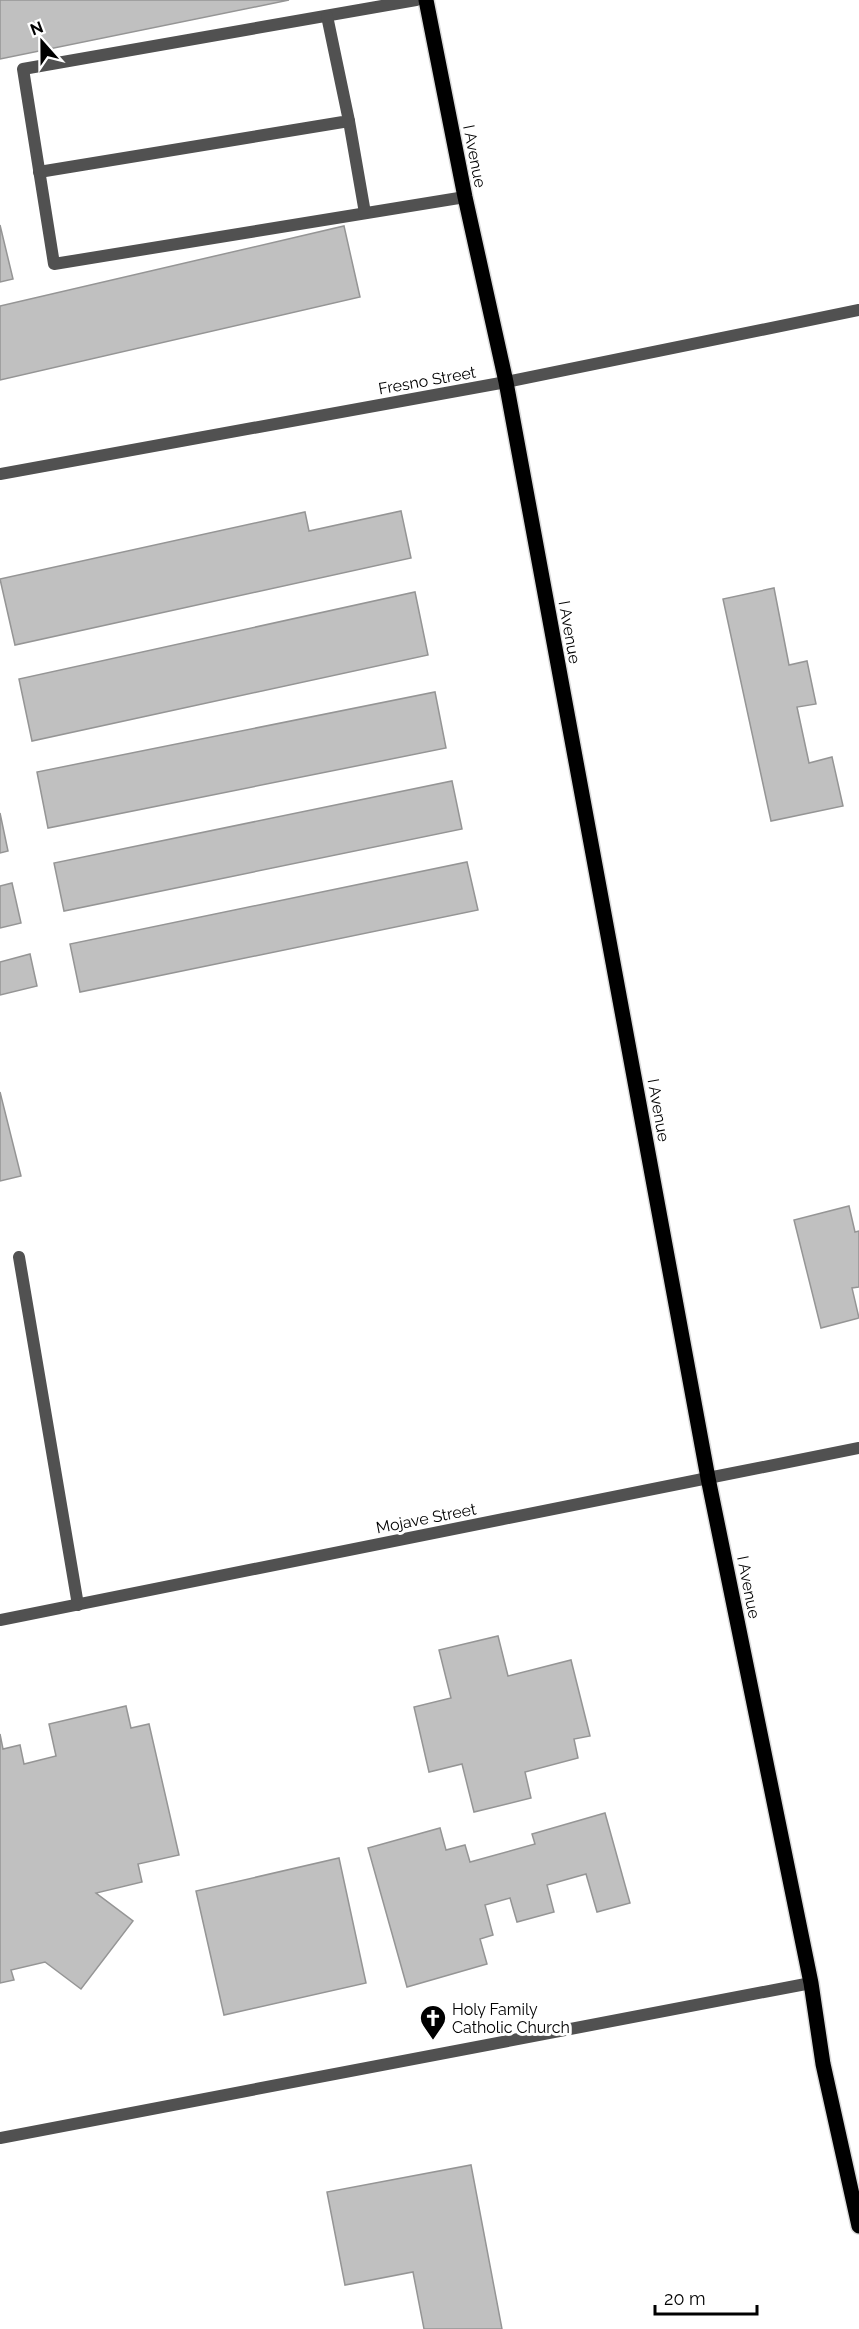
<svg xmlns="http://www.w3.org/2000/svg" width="859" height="2329" font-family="Raleway,sans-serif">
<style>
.building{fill:#c0c0c0;stroke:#959595;stroke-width:1.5}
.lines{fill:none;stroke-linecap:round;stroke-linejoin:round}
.primary-casing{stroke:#dbdbdb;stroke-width:18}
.service{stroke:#515151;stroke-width:12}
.minor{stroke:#515151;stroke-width:12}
.tertiary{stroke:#515151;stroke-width:12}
.primary{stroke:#000;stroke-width:15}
.labels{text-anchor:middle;stroke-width:6;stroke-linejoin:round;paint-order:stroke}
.street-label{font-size:16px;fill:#000;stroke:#fff}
.poi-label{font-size:16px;fill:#000;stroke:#fff;text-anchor:start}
</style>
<rect width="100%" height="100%" fill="#fff"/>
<g class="building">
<path d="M0,0H289L0,59Z"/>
<path d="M0,225L13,279L0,282Z"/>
<path d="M344,226L360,297L0,380V306Z"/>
<path d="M401,511L411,558L15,645L0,579L305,512L309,531Z"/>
<path d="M774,588L789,665L807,661L816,704L797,707L809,763L832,757L843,806L771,821L723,599Z"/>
<path d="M415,592L428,655L32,741L19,679Z"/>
<path d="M435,692L446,748L48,828L37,772Z"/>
<path d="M452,781L462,829L64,911L54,863Z"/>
<path d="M0,813L8,851L0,853Z"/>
<path d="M467,862L478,910L80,992L70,944Z"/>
<path d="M12,883L21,923L0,928V886Z"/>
<path d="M30,954L37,986L0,995V962Z"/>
<path d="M0,1092L21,1176L0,1181Z"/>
<path d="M849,1206L855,1232L859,1231V1287L852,1288L859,1318L821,1328L794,1220Z"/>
<path d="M498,1636L508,1676L571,1660L590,1736L574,1739L578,1758L525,1772L531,1798L474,1812L462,1764L429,1772L414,1707L451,1698L439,1650Z"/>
<path d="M126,1706L131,1728L149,1724L179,1855L138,1864L142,1882L96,1893L133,1921L81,1989L45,1962L11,1970L14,1980L0,1983V1734L3,1749L20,1745L24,1764L56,1756L49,1724Z"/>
<path d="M605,1813L630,1903L597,1912L586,1874L547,1885L554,1912L517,1922L510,1898L485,1905L493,1935L480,1939L487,1964L407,1987L368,1848L440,1828L446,1850L465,1845L470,1862L535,1844L532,1834Z"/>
<path d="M339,1858L366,1983L224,2015L196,1891Z"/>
<path d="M471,2165L502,2329H424L413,2272L345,2285L327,2192Z"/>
</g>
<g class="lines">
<g class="primary-casing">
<path id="primary" d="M426,0L465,197L506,382L708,1478L811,1983L823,2064L859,2226"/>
</g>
<g class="service">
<path d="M416,0L23,69L54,264L465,197"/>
<path d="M349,121L365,213"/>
<path d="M39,172L349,121L327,16"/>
<path d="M19,1257L78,1605"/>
<path d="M0,2138L811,1983"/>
</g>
<g class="minor">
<path d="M0,474L506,382L859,310"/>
<path d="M708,1478L859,1448"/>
</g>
<path class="tertiary" d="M0,1620L708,1478"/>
<use href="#primary" class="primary"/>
</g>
<defs>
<g id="church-pin" transform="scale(1.35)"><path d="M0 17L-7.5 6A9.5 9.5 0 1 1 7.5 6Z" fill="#000" stroke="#fff"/><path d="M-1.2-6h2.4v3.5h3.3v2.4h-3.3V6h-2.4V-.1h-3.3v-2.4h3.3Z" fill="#fff"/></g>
</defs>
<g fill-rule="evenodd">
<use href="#church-pin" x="433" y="2018"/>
</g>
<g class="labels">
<g class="street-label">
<text transform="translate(475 156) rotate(79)" y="6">I Avenue</text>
<text transform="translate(427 380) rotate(-10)" y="6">Fresno Street</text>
<text transform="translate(570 632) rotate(80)" y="6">I Avenue</text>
<text transform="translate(659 1110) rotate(80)" y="6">I Avenue</text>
<text transform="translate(426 1518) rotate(-11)" y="6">Mojave Street</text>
<text transform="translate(749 1587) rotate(79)" y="6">I Avenue</text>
</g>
<g class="poi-label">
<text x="452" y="2015">Holy Family<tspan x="452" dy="18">Catholic Church</tspan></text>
</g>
</g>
<g transform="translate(42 42) rotate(339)" stroke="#ffffff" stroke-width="4.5" paint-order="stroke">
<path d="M0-4.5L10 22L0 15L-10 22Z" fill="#000000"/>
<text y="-9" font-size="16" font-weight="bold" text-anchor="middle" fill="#000000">N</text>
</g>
<path d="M655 2305v9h102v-9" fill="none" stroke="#000000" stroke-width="3"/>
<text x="664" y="2305" font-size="18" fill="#000000" stroke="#ffffff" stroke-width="4.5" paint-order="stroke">20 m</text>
</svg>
